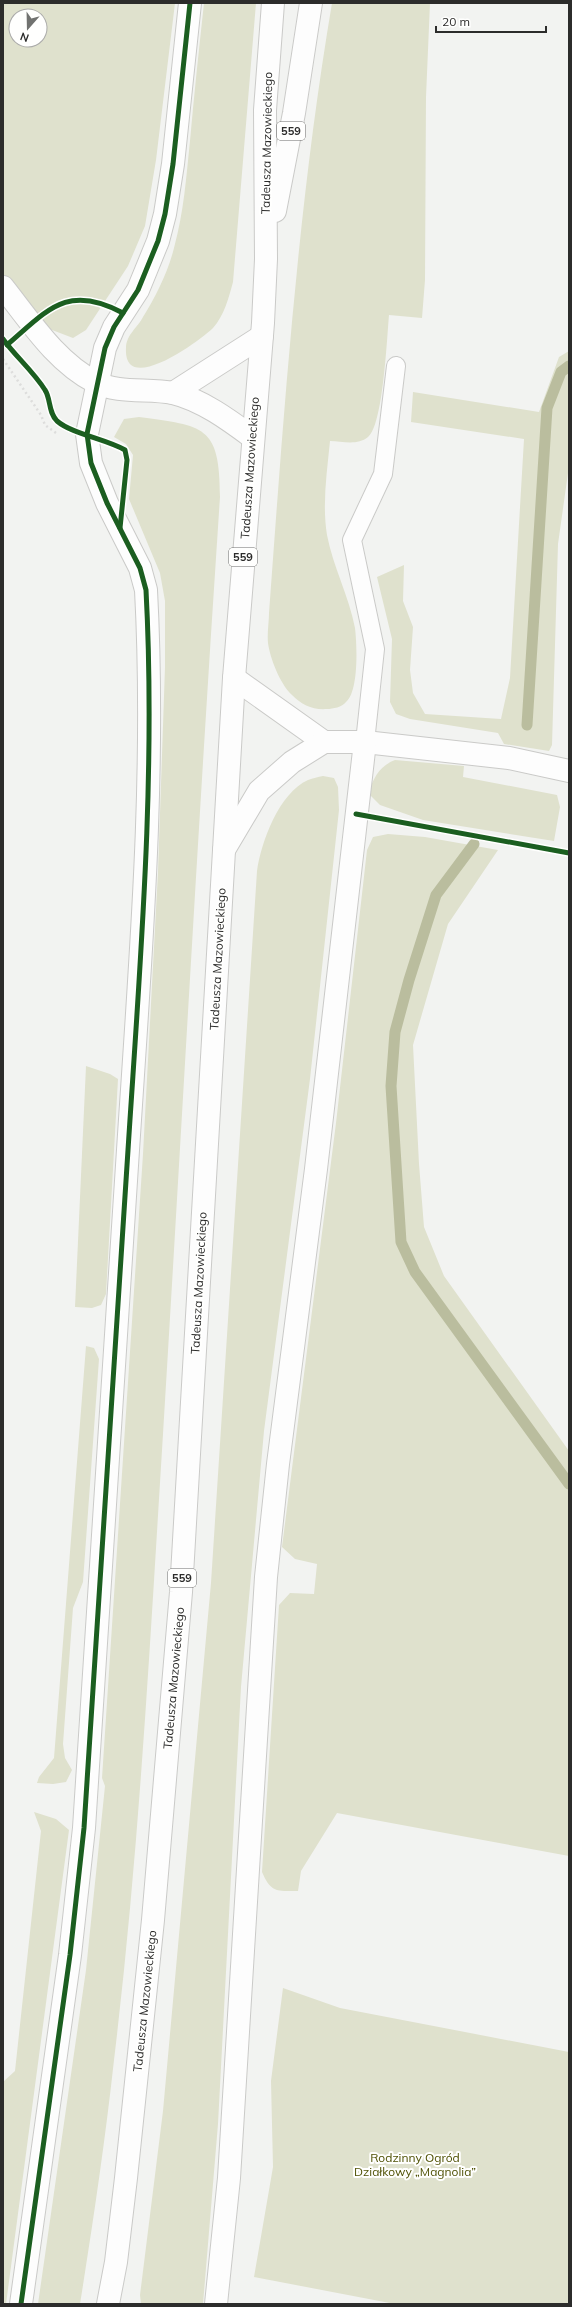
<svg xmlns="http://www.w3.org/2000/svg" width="572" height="2307" font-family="Mulish,sans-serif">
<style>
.green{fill:#dfe1cd;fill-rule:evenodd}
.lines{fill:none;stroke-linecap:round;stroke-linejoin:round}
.stream{stroke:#babd9e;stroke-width:11}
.lane-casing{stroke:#cacac8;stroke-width:20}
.street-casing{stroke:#cacac8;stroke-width:24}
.primary-casing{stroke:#cacac8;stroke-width:24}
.path{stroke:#dddddc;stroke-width:2.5;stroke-dasharray:2 3;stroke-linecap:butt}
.lane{stroke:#fdfdfd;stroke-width:18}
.street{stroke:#fdfdfd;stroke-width:22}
.primary{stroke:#fdfdfd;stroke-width:22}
.cycleway-casing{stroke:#fffffe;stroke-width:8}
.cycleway{stroke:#1b5e20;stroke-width:5}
.labels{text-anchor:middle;stroke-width:4;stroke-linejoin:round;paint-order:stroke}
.shield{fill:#fffffe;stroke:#6b6b6a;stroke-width:1}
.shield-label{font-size:11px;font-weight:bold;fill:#2c2c2b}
.street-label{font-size:12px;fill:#2c2c2b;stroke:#fffffe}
.park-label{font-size:12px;fill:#4f5104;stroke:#fffffe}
</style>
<rect width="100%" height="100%" fill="#f2f3f1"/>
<g class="green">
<path d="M3,3H175L156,160L145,226L128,266L86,330L73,338L39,325L3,285ZM16,16H40V40H16Z"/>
<path d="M204,3H256L233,282C229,297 224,316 213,328C200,341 123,397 126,348C126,335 138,327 143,317C156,296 168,272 174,248C184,211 186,179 190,141C194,95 199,49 204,3Z"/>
<path d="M332,3H430L426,97L425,280L422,318L389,315C387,338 383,426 368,437C357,446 342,441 330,441C327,472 322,504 327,535C333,567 349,596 355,628C357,644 359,691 346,702C342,707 333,709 327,709C312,710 302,705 292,695C280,684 270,658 268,643C267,633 269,622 269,613C284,409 298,204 332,3Z"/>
<path d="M569,351V466L558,544L552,745L549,751L504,744L498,733L410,719L396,714L390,702L392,639L377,577L404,565L403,601L413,627L410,670L413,693L425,714L501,719L510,678L524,439L411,422L413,392L539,412L559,357Z"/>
<path d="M139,417C204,426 220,425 220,497C199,809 182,1122 163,1434C150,1643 139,1853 114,2060C105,2142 93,2223 80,2304H38L86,1970L105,1786L102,1778L143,1154L158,872L165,667V601L160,573L129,499L133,455L126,444L114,437L124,419Z"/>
<path d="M395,760L464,766L463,777L557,795L560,807L554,841L423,820L380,805L368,793C374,778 379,766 395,760Z"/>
<path d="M323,776L334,778L338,787L339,810L310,1079L264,1431L241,1687L218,2124L203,2304H141L140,2295L163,2111L211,1583L257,871C261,842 279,793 308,780C313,778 318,777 323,776Z"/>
<path d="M388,834L425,837L498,850L448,924L413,1045L419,1164L424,1227L444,1276L569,1451V1856L337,1813L301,1871L298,1891C277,1891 271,1893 262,1872L279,1605L290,1593L314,1594L317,1564L295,1559L282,1547L336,1123L367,850L373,837Z"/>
<path d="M86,1066L110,1074L118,1079L106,1294L101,1305L92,1308L75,1307Z"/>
<path d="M86,1346L94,1348L99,1359L83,1582L73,1608L63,1744L65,1758L72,1770L66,1782L53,1784L37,1783L39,1777L54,1758Z"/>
<path d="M34,1812L56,1819L69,1830L6,2304H3V2082L15,2071L41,1831Z"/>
<path d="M283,1988L340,2008L569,2052V2304H395L254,2277L273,2167L271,2081Z"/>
</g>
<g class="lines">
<g class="stream">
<path d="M527,725L547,408L561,372L569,366"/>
<path d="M474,844L436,895L409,980L395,1032L391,1086L401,1242L415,1272L569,1484"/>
</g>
<g class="lane-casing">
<path id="lane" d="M365,742L375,649L352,540L383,474L396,366"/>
</g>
<g class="street-casing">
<g id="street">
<path d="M3,287C30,321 56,362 95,382C119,394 148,388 173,393C202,400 229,420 252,437"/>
<path d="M173,393L262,336"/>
<path d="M234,678L324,742"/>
<path d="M224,850L259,791L292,762L324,742H365L509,758L569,771"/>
<path d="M21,2304L70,1955L84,1828C99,1602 113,1376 128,1150C140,964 156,777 146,590L140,568L107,503L91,463L87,434L105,348L114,327L138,290L158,241L165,214L173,164L190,3"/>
<path d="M216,2304L229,2178L266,1577L278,1464L316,1169L365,742"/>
</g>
</g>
<g class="primary-casing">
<g id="primary">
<path d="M275,211L294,113L311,3"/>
<path d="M108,2304L116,2262L126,2178L153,1920L181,1592L234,678L263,323L266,259L265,110L273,3"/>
</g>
</g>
<path class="path" d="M3,359L41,415L45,425L56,433"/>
<use href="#lane" class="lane"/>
<use href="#street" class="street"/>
<use href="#primary" class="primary"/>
<g class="cycleway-casing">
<g id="cycleway">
<path d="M3,339C16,357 33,371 45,390C51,399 48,412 57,421C72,434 106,439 125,450L127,460L120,528"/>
<path d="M7,345C48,310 67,283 123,313"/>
<path d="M356,814L569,853"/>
<path d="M21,2304L70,1955L84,1828C99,1602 113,1376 128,1150C140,964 156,777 146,590L140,568L107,503L91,463L87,434L105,348L114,327L138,290L158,241L165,214L173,164L190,3"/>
</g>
</g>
<use href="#cycleway" class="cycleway"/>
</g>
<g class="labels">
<g class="shield">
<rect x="277" y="122" width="28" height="18" rx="3"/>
<rect x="229" y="548" width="28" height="18" rx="3"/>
<rect x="168" y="1569" width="28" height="18" rx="3"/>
</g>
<g class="shield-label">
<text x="291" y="135">559</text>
<text x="243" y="561">559</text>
<text x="182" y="1582">559</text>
</g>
<g class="street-label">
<text transform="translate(267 143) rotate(-89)" y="4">Tadeusza Mazowieckiego</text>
<text transform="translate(250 468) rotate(-86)" y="4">Tadeusza Mazowieckiego</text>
<text transform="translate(218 959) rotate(-87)" y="4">Tadeusza Mazowieckiego</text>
<text transform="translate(199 1283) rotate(-87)" y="4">Tadeusza Mazowieckiego</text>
<text transform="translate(174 1678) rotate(-85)" y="4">Tadeusza Mazowieckiego</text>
<text transform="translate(145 2001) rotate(-84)" y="4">Tadeusza Mazowieckiego</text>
</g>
<g class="park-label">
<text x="415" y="2162">Rodzinny Ogród<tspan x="415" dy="14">Działkowy „Magnolia”</tspan></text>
</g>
</g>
<rect width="572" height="2307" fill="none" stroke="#2c2c2b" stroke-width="8"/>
<g transform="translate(28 28) rotate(200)"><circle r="19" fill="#fffffe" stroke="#ababaa"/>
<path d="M0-3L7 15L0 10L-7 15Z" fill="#717270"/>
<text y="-6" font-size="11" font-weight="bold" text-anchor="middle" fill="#2c2c2b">N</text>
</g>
<path d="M436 26v6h110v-6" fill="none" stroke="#2c2c2b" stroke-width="2"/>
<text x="442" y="26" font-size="12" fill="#2c2c2b" stroke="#fffffe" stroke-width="3" paint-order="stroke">20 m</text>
</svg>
